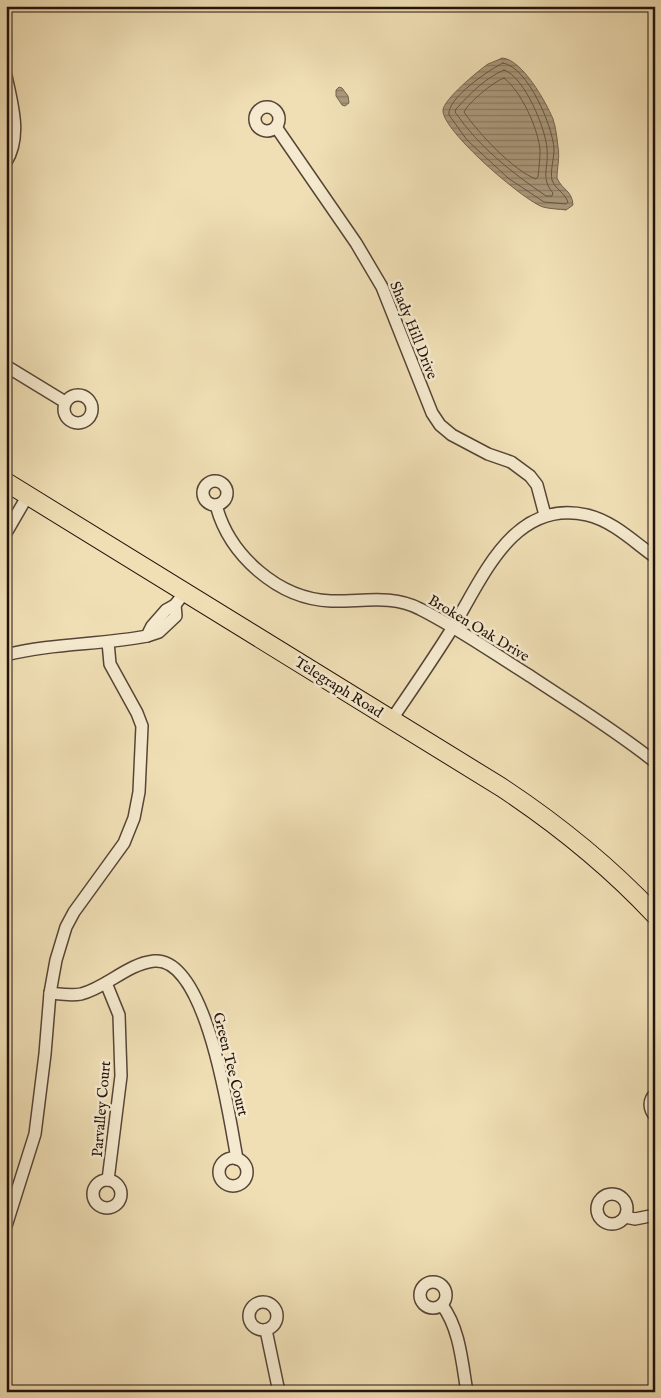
<svg xmlns="http://www.w3.org/2000/svg" width="661" height="1398" font-family="'IM FELL English',serif">
<style>
.water{fill:url(#water-rules);stroke:#74634e}
.lines{fill:none;stroke-linecap:round;stroke-linejoin:round}
.shore{stroke:#665643;stroke-width:1}
.street-casing{stroke:#564536;stroke-width:14}
.primary-casing{stroke:#22120b;stroke-width:20}
.street{stroke:#f5eacf;stroke-width:11}
.primary{stroke:#f0dfb5;stroke-width:18}
.labels{text-anchor:middle;stroke-width:5;stroke-linejoin:round;paint-order:stroke}
.street-label{font-size:15px;fill:#22120b;stroke:#f5eacf}
</style>
<defs>
<pattern id="water-rules" width="6" height="5" patternUnits="userSpaceOnUse" patternTransform="scale(1.25)"><rect width="6" height="5" fill="#aa997b"/><path d="M0 2.5h6" fill="none" stroke="#8a7b63"/></pattern>
</defs>
<rect width="100%" height="100%" fill="#f0dfb5"/>
<filter id="stains"><feTurbulence type="fractalNoise" baseFrequency=".004" numOctaves="4"/><feColorMatrix values="0 0 0 0 .2 0 0 0 0 .09 0 0 0 0 .02 0 0 0 .5 -.17"/></filter>
<radialGradient id="worn" r=".72"><stop offset=".6" stop-color="#630" stop-opacity="0"/><stop offset="1" stop-color="#630" stop-opacity=".3"/></radialGradient>
<g class="water">
<path d="M502,58C522,59 546,102 553,119C556,128 557,138 558,147C560,157 557,168 557,178C562,190 572,190 573,205L566,210C559,209 550,209 543,207C524,201 441,130 443,110C444,99 478,71 488,64C493,62 498,60 502,58Z"/>
<path d="M339,87L342,88L348,96L349,103L345,106L342,105L336,96V90Z"/>
</g>
<g class="lines">
<g class="shore">
<path d="M503,63C528,67 553,127 554,149C554,159 550,171 552,180C555,189 565,193 568,202L566,204L544,202L508,178L467,140L449,115C446,99 490,69 503,63Z"/>
<path d="M504,70C524,76 546,129 547,149C549,167 540,178 553,193L552,196H546C511,172 479,147 455,112L456,109C470,94 485,78 504,70Z"/>
<path d="M504,78C521,91 538,128 540,150C540,158 539,168 538,177L536,179C514,171 478,133 464,112C469,102 493,82 504,78Z"/>
</g>
<g class="street-casing">
<g id="street">
<path d="M6,76C12,104 22,136 6,162"/>
<circle cx="267" cy="119" r="12"/>
<path d="M276,127L356,243L382,287L432,413L440,425L452,435L488,454L511,462L530,476L537,485L545,515"/>
<path d="M6,366L65,402"/>
<circle cx="78" cy="409" r="14"/>
<circle cx="215" cy="493" r="12"/>
<path d="M216,505C229,555 278,599 331,601C361,602 392,594 420,609C458,628 493,653 530,676C572,704 615,730 655,762"/>
<path d="M6,533L28,495"/>
<path d="M147,636L159,632L176,616L175,605"/>
<path d="M6,655C52,643 101,645 147,636L152,626L166,610L175,605L185,592"/>
<path d="M392,719C413,688 434,658 453,627C483,577 514,498 587,515C613,521 634,542 655,557"/>
<path d="M106,983L119,1015L121,1076L108,1180"/>
<path d="M50,993C60,994 71,996 81,994C106,988 127,964 154,961C207,956 230,1121 237,1159"/>
<path d="M655,1094C648,1101 649,1109 655,1116"/>
<circle cx="233" cy="1172" r="14"/>
<circle cx="107" cy="1194" r="14"/>
<circle cx="612" cy="1209" r="15"/>
<path d="M625,1217L635,1219L655,1215"/>
<path d="M6,1226L35,1134L45,1054L50,993L56,960L66,927L74,912L124,843L134,818L139,792L142,726L137,713L110,664L108,642"/>
<circle cx="433" cy="1295" r="13"/>
<circle cx="263" cy="1316" r="14"/>
<path d="M442,1305C460,1329 462,1363 467,1392"/>
<path d="M266,1330L279,1392"/>
</g>
</g>
<g class="primary-casing">
<path id="primary" d="M6,482L501,787C557,824 609,866 655,915"/>
</g>
<use href="#street" class="street"/>
<use href="#primary" class="primary"/>
</g>
<g class="labels">
<g class="street-label">
<text transform="translate(414 330) rotate(68)" y="5">Shady Hill Drive</text>
<text transform="translate(479 628) rotate(31)" y="5">Broken Oak Drive</text>
<text transform="translate(339 687) rotate(32)" y="5">Telegraph Road</text>
<text transform="translate(231 1064) rotate(76)" y="5">Green Tee Court</text>
<text transform="translate(101 1109) rotate(-85)" y="5">Parvalley Court</text>
</g>
</g>
<rect width="661" height="1398" fill="none" stroke="#f0dfb5" stroke-width="25"/>
<rect x="8" y="8" width="646" height="1383" fill="none" stroke="#22120b" stroke-width="2.5"/>
<rect x="12" y="12" width="636" height="1373" fill="none" stroke="#22120b"/>
<rect width="100%" height="100%" filter="url(#stains)"/>
<rect width="100%" height="100%" fill="url(#worn)"/>
</svg>
